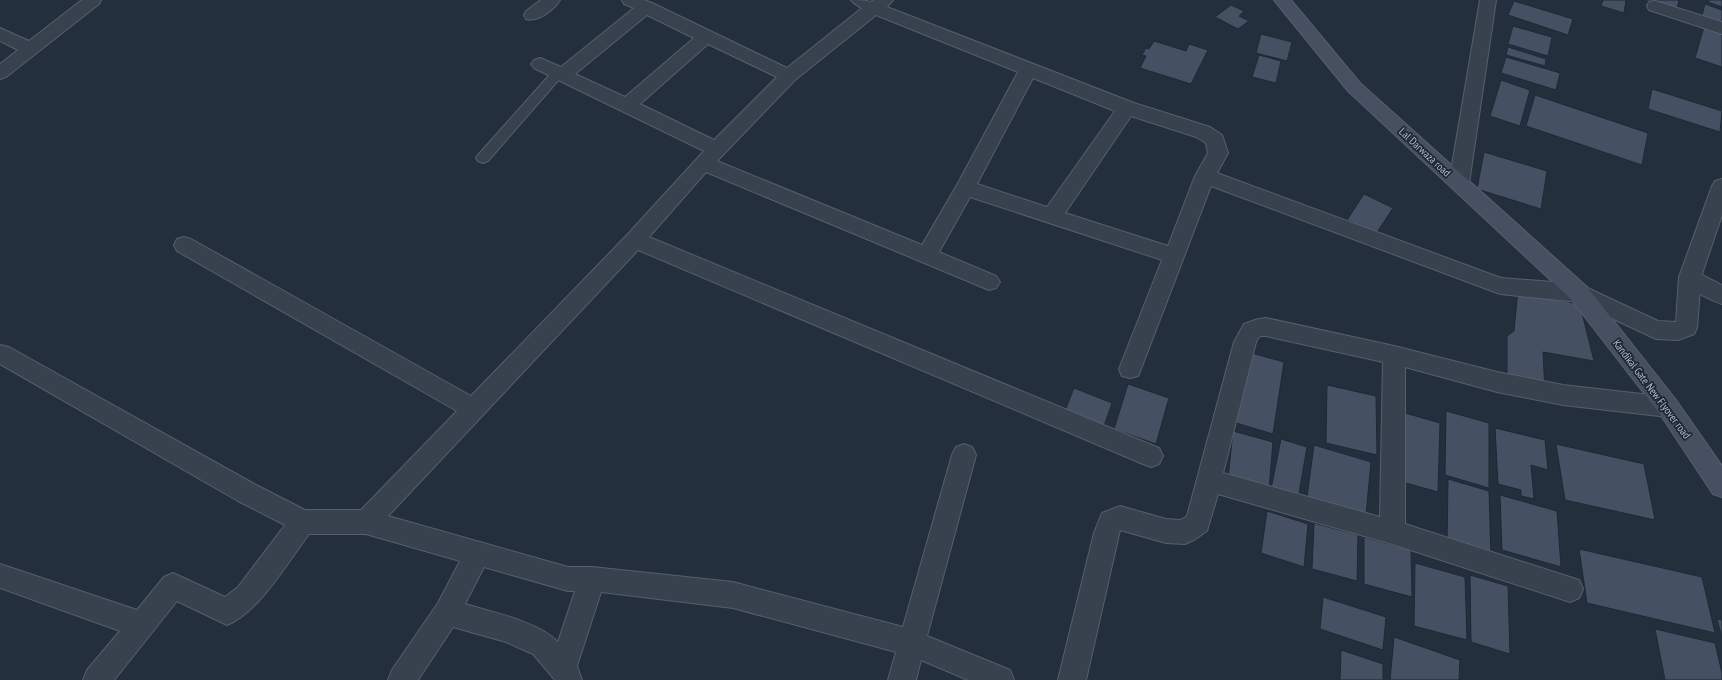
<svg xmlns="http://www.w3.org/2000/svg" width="1722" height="680" font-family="'PT Sans Narrow',sans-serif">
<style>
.building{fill:#455162;stroke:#1f2835}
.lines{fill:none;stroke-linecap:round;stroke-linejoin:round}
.service-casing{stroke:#565f6c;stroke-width:2}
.minor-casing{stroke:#565f6c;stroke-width:2}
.tertiary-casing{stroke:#565f6c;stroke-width:2}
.secondary-casing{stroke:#565f6c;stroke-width:2}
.service{fill:#38414e;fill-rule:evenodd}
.minor{fill:#38414e;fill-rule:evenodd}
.tertiary{fill:#38414e;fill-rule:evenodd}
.secondary{fill:#465061;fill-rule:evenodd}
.labels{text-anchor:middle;stroke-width:3.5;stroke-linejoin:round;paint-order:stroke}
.street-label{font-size:11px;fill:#b4bcc9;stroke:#1d2633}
</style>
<rect width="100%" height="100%" fill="#242f3e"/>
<g class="building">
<path d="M1603,0H1626L1624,13L1601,6Z"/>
<path d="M1642,0H1679L1677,10Z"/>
<path d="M1709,0H1722V7L1708,2Z"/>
<path d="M1514,1L1573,19L1568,35L1508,15Z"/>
<path d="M1705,4L1722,10V26L1701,19Z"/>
<path d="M1231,5L1244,11L1239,16L1249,21L1238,29L1215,17Z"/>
<path d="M1513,26L1552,37L1548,56L1508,44Z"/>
<path d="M1704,27L1722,33V67L1695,58Z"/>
<path d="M1261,34L1292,42L1287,61L1256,53Z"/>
<path d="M1154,41L1186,51L1189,44L1208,50L1191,84L1140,68L1146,56L1142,55L1146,48L1149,49Z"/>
<path d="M1508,47L1546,59L1545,66L1506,55Z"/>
<path d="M1259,55L1281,61L1276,83L1252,77Z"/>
<path d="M1506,57L1560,73L1556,90L1501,73Z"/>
<path d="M1501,80L1530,90L1520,126L1490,116Z"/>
<path d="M1652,89L1722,111L1720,132L1648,109Z"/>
<path d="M1535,95L1648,133L1642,165L1526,126Z"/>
<path d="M1484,152L1547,171L1541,209L1477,189Z"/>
<path d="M1364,194L1393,208L1376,234L1347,220Z"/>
<path d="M1518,288L1580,305L1594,361L1543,352L1545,392L1507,381V336L1514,331Z"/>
<path d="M1248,352L1284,362L1273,434L1236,423Z"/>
<path d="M1128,384L1169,398L1156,444L1114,429Z"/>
<path d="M1327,385L1376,396L1377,455L1326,443Z"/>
<path d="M1074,388L1112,403L1104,426L1065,411Z"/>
<path d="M1398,411L1440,423L1438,492L1395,480Z"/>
<path d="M1446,411L1489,423V488L1445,475Z"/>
<path d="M1495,428L1545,440L1548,470L1531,465L1534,499L1521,496V490L1498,484Z"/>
<path d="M1233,431L1273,442L1269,490L1228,479Z"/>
<path d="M1281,439L1307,447L1298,499L1271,489Z"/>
<path d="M1556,444L1644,464L1655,520L1565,500Z"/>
<path d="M1314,445L1371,462L1366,515L1307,497Z"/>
<path d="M1448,479L1489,491L1491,558L1447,546Z"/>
<path d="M1500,495L1557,511L1561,567L1502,550Z"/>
<path d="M1267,511L1308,524L1304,567L1261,553Z"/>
<path d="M1314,523L1358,535L1357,581L1312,569Z"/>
<path d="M1364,537L1411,550L1412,597L1364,584Z"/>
<path d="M1579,549L1702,577L1715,633L1587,603Z"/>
<path d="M1415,563L1465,577L1467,640L1414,626Z"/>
<path d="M1470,575L1508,586L1510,654L1471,642Z"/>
<path d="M1323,597L1386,617L1383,650L1320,629Z"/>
<path d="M1717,619L1722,620V638Z"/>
<path d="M1655,629L1715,643L1722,673V680H1665Z"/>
<path d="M1394,637L1460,660L1459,680H1390Z"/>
<path d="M1341,650L1383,664V680H1340Z"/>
</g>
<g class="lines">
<g class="service-casing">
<g id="service">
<path d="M851,0C861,0 873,0 879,8L877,11C869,13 856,6 851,0Z"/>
<path d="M558,69L562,70L564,73L562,76L488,161L483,163L478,161L476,158L478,155L554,70Z"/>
</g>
</g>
<g class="minor-casing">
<g id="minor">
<path d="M82,0H101L99,4L6,77L0,79V64L18,50L0,41V28L29,41Z"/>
<path d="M541,0H560C554,10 538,22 526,19L524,15L526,11Z"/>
<path d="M622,0H644L652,3L787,68L867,4L874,0H893L887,7L1134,103L1210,127L1222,135L1228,153L1217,173L1501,278L1579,284L1587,287L1590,293L1587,299L1579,302L1500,294L1211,186L1141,369L1138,376L1130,378L1122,376L1119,369L1162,260L970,197L939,252L996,276L1000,282L996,288L989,290L706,172L649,237L1159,448L1163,456L1159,464L1151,467L1143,464L638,250L388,516L568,567H592L733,582L903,627L952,455L956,447L964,444L972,447L976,455L927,636L1010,670L1014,680H968L921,660L916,680H888L896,652L733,608L601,592L577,666L582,680H555L533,654L506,642L453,627L418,680H388L392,670L438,603L460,561L366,534H309C288,562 259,612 227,625L177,601L114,680H83L87,670L120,631L0,588V564L137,610L164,577L173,573L225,597L238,587L285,525L238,501L0,364V345L9,347L256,485L305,510H361L457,411L177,251L174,245L177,239L184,237L191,239L471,396L628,234L704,151L556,79L534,68L531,64L534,60L540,58L561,67L634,8L624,4ZM647,15L694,38L625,97L575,74ZM876,15L1018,72L957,185L922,245L717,161L795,80ZM708,44L777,77L714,140L640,104ZM1033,78L1115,111L1047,207L977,184ZM1131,116L1196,137L1206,143L1208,153L1195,176L1168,246L1065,213ZM484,567L568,591H575L558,642C539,622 492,612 465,604Z"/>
<path d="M1480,0H1496L1469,183L1466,188L1459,190L1452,188L1449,183Z"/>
<path d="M1655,1L1722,22V34L1649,10L1647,6L1649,2Z"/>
<path d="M1690,269L1722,285V304C1710,300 1685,288 1679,277L1683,271Z"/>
<path d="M1266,318L1394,346L1497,372L1563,385L1668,397L1676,400L1680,407L1676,414L1668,417L1563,405L1497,392L1405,367V524L1579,580L1583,589L1579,598L1570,602L1392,544L1218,494L1207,531L1194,540L1185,544L1166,543L1120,530L1086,680H1058L1094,533L1102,513L1120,506L1166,519L1181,520L1187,516L1234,342L1244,324L1258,319ZM1261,336H1266L1383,362L1380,517L1223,473L1256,342L1258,338Z"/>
</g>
</g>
<g class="tertiary-casing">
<path id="tertiary" d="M1722,179V215L1701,277L1697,328L1694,334L1678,340L1656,339L1571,299L1568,293L1571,287L1579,284L1658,321L1676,322L1679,277L1712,186L1715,181Z"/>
</g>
<g class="secondary-casing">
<path id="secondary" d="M1274,0H1291L1360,83L1587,287L1676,400L1722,466V497L1713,494L1660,414L1571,299L1348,91Z"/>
</g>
<use href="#service" class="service"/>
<use href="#minor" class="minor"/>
<use href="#tertiary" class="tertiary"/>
<use href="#secondary" class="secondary"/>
</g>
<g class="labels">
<g class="street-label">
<text transform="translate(1425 152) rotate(43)" y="4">Lal Darwaza road</text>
<text transform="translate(1652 389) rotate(53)" y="4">Kandikal Gate New Flyover road</text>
</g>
</g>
</svg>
